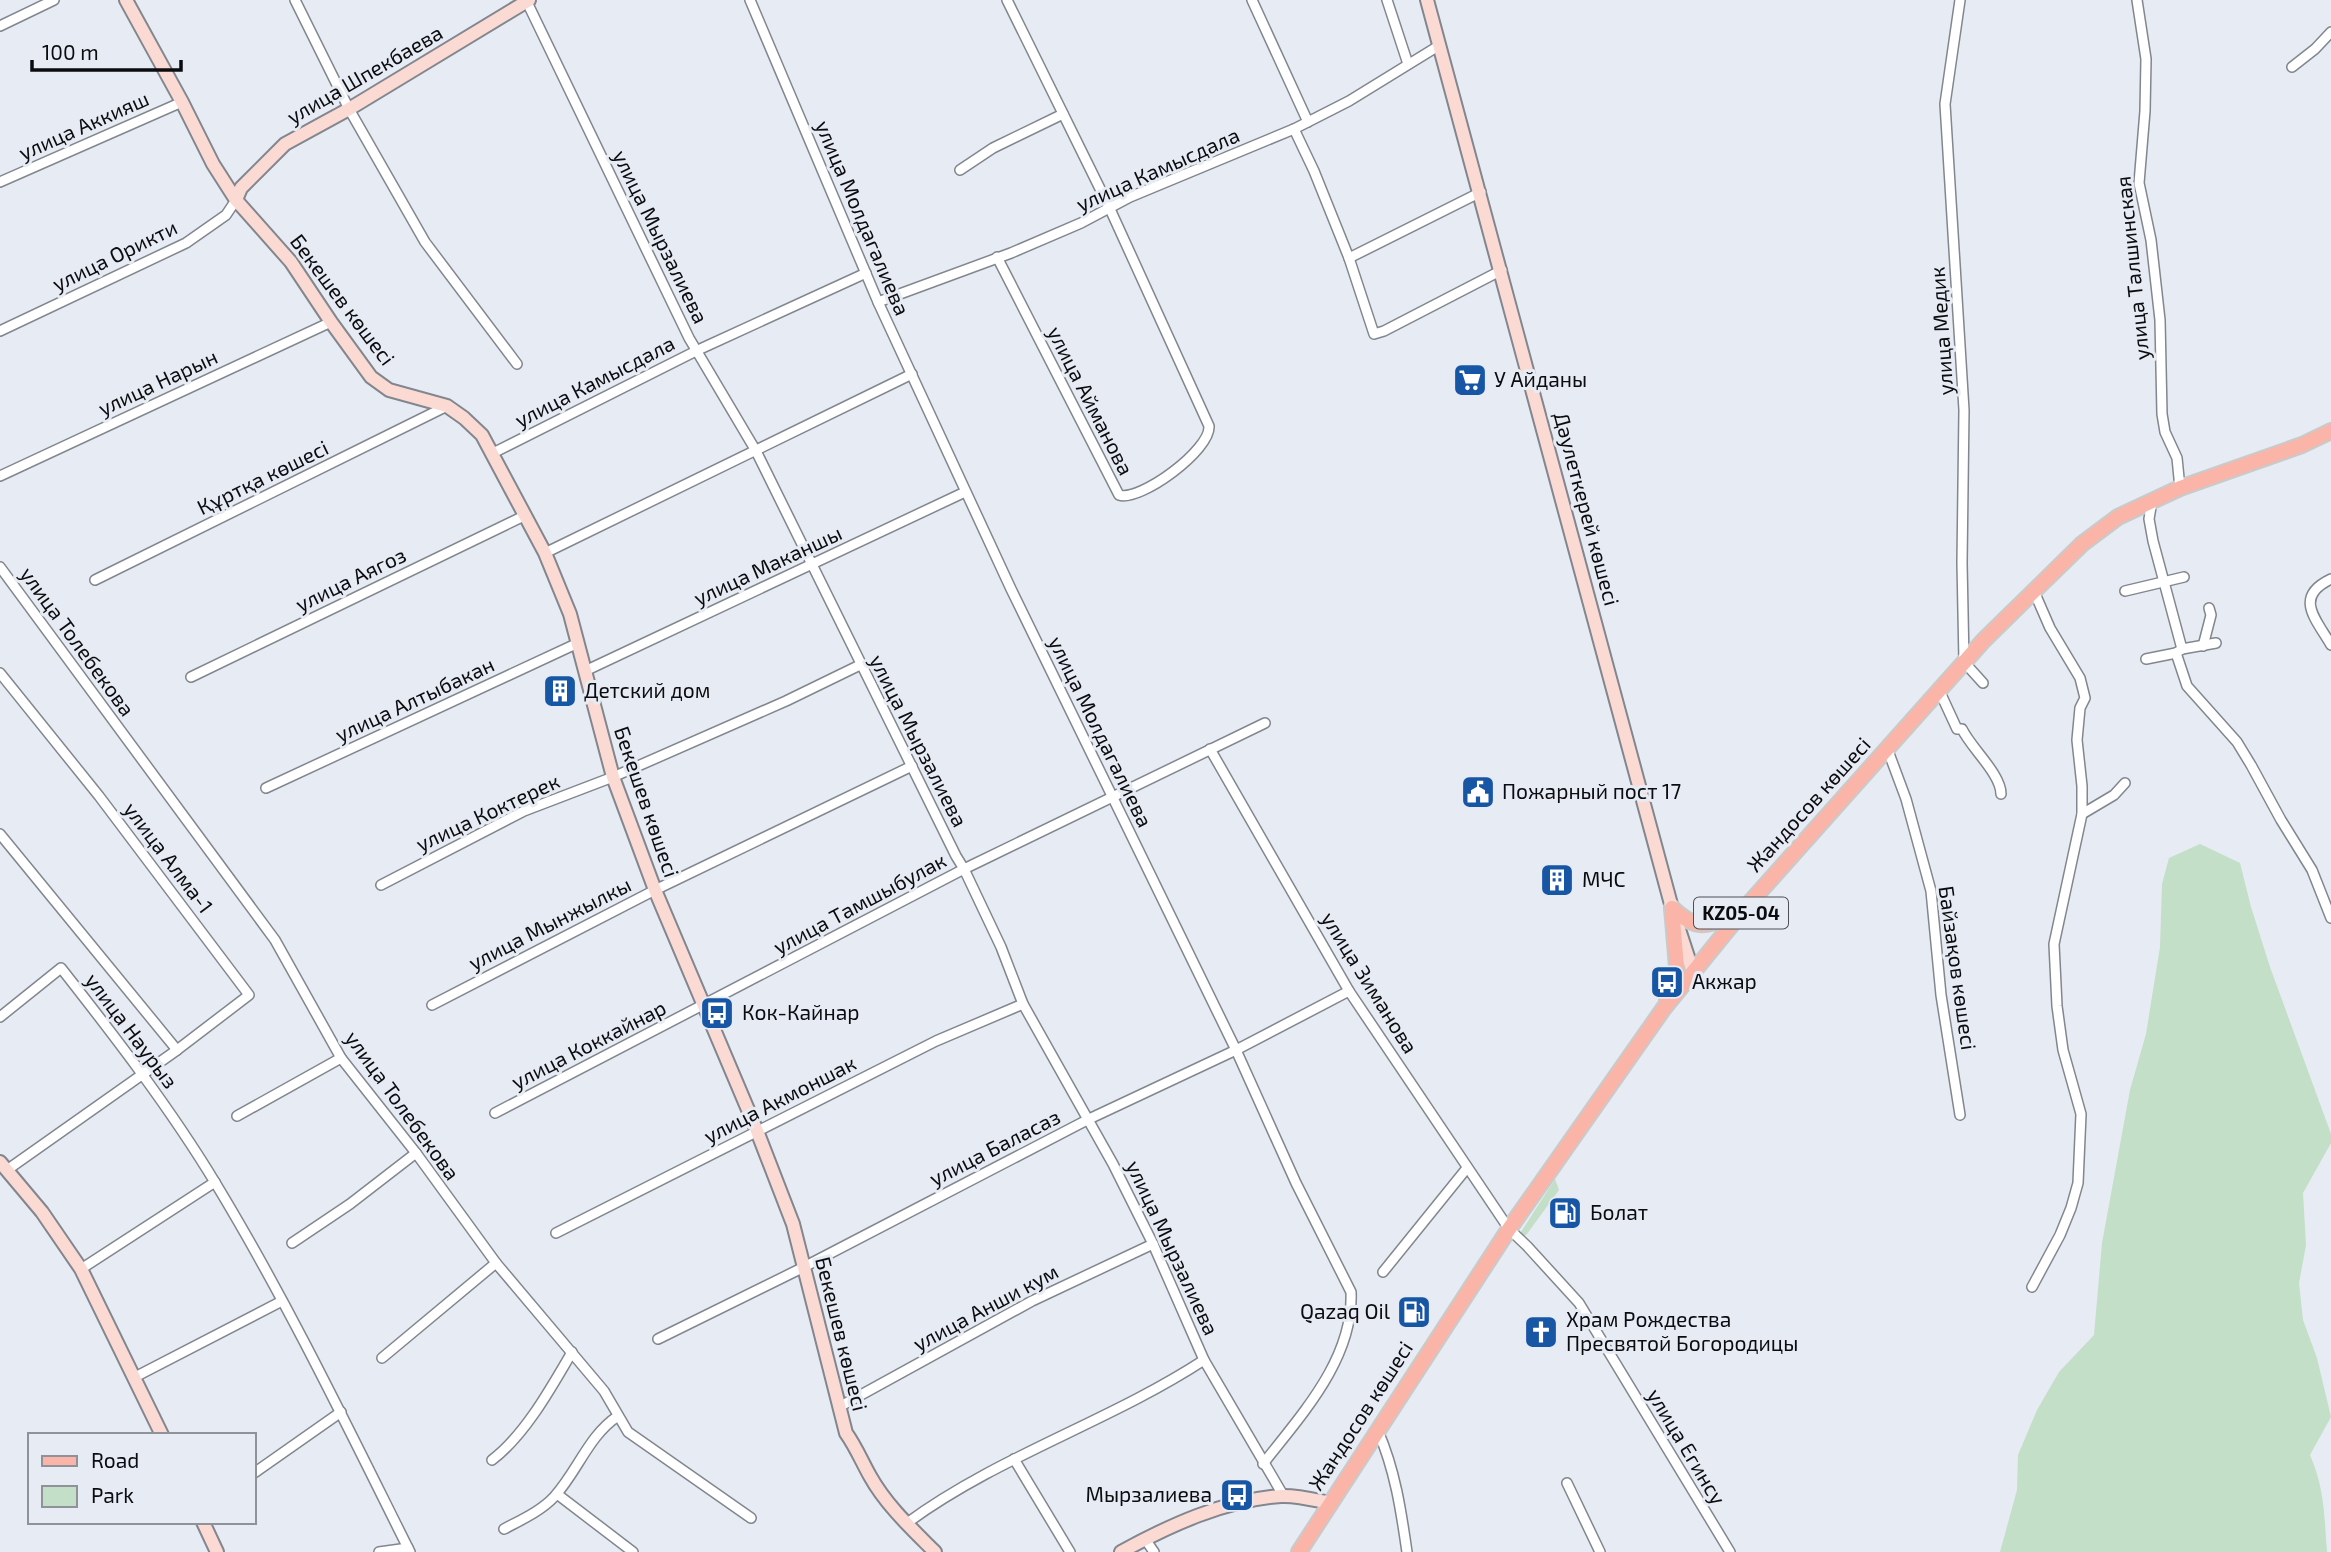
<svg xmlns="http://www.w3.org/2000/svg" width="2331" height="1552" font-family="'Exo 2',sans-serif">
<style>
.green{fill:#c3dfc7}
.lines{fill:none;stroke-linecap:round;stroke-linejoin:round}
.street-casing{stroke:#82868e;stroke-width:12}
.secondary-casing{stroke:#82868e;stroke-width:16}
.primary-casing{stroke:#c9caca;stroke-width:18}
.street{stroke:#fff;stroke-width:9}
.secondary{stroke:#fcdad4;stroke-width:12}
.primary{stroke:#fab5a8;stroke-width:14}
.labels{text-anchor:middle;stroke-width:6;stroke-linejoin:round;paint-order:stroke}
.shield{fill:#e7ebf4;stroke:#4d4f54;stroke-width:2}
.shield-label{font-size:19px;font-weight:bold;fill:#0b0c0f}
.street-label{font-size:21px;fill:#0b0c0f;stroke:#e7ebf4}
.poi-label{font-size:21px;fill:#0b0c0f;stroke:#e7ebf4;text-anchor:start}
</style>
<rect width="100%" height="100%" fill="#e7ebf4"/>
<g class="green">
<path d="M2200,844L2240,863L2251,907L2270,967L2331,1134V1143L2303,1193L2306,1245L2299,1283L2303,1320L2317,1358L2331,1417L2310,1455C2325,1490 2324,1515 2327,1552H2000L2017,1490L2018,1455L2037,1410L2059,1372L2094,1335L2102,1243L2130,1090L2146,1034L2160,947L2162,884L2169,858Z"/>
<path d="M1555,1179L1559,1190L1527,1234L1522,1237L1519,1235Z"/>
</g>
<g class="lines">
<g class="street-casing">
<g id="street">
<path d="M295,0L349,109L425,242L517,364"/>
<path d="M526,0L689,338L756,451L956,856L964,869L1001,947L1023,1004L1113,1164L1153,1244L1204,1360L1283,1495"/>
<path d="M750,0L878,302L1011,589L1236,1050L1296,1183L1351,1292C1354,1359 1301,1415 1263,1464"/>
<path d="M1252,0L1308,122"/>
<path d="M1387,0L1408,64"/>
<path d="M1960,0L1945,104L1964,410L1962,563L1964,662L1983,683"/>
<path d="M2137,0L2146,59L2145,111L2139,183L2151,240L2160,320L2162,414L2165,432L2177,458L2180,488"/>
<path d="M0,26L54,0"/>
<path d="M2292,67L2315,49L2331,32"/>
<path d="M1294,129L1314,171L1349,258L1374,334L1384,331L1502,270"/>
<path d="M960,170L993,148L1063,114"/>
<path d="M0,182L182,102"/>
<path d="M997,257L1119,495C1140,502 1211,450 1209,426L1110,209L1007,0"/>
<path d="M1349,258L1481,192"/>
<path d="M878,302L1011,253L1081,223L1130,197L1294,129L1349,101L1440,45"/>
<path d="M0,331L186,243L226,215L236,200"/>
<path d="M493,453L698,350L866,273"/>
<path d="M0,476L331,322"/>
<path d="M2152,501L2149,519L2153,541L2182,649L2176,653L2187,686L2237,742L2251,765L2281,820L2312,870L2331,918"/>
<path d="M545,553L912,374"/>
<path d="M0,567L275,940L341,1058L416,1153L496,1263L604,1391L628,1432L751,1518"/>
<path d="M2331,579C2293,597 2316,619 2331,645"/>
<path d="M95,580L447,406"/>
<path d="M2125,591L2184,577"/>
<path d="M2203,646L2211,615L2209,608"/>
<path d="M2182,649L2216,643"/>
<path d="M2146,659L2176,653"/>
<path d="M585,671L965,492"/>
<path d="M0,673L99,796L249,995L177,1050L7,1170"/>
<path d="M191,677L526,515"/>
<path d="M1939,690L1957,729H1962C1971,748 2001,774 2001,794"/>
<path d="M1887,748L1906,799L1931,891L1941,995L1960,1115"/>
<path d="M1210,749L1349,991L1509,1229L1527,1246L1579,1303L1730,1552"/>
<path d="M266,788L578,643"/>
<path d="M2082,814L2114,795L2125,783"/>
<path d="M0,834L177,1050"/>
<path d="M381,885L524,811L613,777L786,701L860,665"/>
<path d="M432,1005L655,890L912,766"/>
<path d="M0,1017L61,968C116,1038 170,1108 216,1184C288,1303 348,1428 410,1552"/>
<path d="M495,1113L964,869L1265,723"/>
<path d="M237,1116L341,1058"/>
<path d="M556,1233L936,1041L1023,1004"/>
<path d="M292,1243L350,1204L416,1153"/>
<path d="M81,1269L215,1182"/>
<path d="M1383,1272L1467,1168"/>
<path d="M2032,1287L2060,1235L2071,1208L2078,1183L2081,1114L2063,1050L2057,1006L2054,944L2082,814V786L2077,740L2080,708L2085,698L2080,678L2050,628L2033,589"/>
<path d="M658,1339L802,1268L1089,1119L1236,1050L1349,991"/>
<path d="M382,1358L496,1263"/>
<path d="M135,1377L282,1301"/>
<path d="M839,1407L1032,1301L1153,1244"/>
<path d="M1378,1431C1395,1470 1401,1510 1407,1552"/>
<path d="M1014,1459L1070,1552"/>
<path d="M492,1460C525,1435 551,1388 572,1352"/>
<path d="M254,1473L341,1412"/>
<path d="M1567,1483L1600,1552"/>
<path d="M557,1494L633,1552"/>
<path d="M907,1523C998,1456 1109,1422 1204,1360"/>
<path d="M504,1529C521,1520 541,1511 554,1497C578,1471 588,1436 618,1416"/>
<path d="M1145,1539L1154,1552"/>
<path d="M379,1552L408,1548"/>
</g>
</g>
<g class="secondary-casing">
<g id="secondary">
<path d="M126,0L182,102L213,164L236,200L291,262L331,322L371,377L389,390L447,406L464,418L482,435L545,553L570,614L613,777L655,890L757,1131L793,1224L846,1433C856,1447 862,1462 870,1476C886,1505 912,1529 935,1552"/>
<path d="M1427,0L1672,908L1693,972"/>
<path d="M236,200L241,188L285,144L349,109L529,0"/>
<path d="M0,1162L42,1212L81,1269L162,1435"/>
<path d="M203,1522L217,1552"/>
<path d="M1121,1552C1170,1525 1225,1500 1281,1496C1296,1495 1315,1500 1330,1503"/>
</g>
</g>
<g class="primary-casing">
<g id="primary">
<path d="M1672,908C1700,935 1711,923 1742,909"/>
<path d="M1667,999L1677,967L1672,908"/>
<path d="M1299,1552L1509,1229L1664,1008L1746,907L1984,640L2082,544L2118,517L2180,488L2302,445L2331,431"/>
</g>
</g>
<use href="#street" class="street"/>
<use href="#secondary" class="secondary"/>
<use href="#primary" class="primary"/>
</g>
<defs>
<g id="supermarket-square" transform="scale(1.75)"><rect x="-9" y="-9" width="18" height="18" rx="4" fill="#1755a5" stroke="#e7ebf4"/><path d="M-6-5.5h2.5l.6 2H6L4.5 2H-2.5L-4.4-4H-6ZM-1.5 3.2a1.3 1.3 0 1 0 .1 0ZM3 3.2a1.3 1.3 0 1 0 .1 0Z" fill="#fff"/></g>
<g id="building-square" transform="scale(1.75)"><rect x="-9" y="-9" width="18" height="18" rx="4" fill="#1755a5" stroke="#e7ebf4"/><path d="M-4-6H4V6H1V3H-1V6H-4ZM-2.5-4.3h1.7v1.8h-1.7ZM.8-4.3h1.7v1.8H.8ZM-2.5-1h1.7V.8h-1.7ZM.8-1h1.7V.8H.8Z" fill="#fff"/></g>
<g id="civic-square" transform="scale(1.75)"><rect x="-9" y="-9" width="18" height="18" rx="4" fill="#1755a5" stroke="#e7ebf4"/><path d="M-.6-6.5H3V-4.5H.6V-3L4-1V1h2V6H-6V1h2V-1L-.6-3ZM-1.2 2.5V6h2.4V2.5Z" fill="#fff"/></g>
<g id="bus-square" transform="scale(1.75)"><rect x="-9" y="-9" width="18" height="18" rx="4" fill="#1755a5" stroke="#e7ebf4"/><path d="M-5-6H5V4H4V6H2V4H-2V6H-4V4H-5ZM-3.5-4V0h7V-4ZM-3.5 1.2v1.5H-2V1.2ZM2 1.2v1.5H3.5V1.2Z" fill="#fff"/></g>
<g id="fuel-square" transform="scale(1.75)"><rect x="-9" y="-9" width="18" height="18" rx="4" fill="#1755a5" stroke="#e7ebf4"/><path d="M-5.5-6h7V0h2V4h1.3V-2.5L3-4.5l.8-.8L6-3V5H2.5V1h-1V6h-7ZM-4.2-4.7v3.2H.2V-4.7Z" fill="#fff"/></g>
<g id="church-square" transform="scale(1.75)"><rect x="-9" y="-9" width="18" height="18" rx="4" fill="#1755a5" stroke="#e7ebf4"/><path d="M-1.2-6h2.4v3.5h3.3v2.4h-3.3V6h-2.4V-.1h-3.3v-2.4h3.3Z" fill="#fff"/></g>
</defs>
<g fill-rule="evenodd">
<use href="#supermarket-square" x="1470" y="380"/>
<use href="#building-square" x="560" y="691"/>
<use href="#civic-square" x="1478" y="792"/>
<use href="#building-square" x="1557" y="880"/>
<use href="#bus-square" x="1667" y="982"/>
<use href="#bus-square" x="717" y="1013"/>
<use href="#fuel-square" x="1565" y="1213"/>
<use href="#fuel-square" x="1414" y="1312"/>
<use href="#church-square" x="1541" y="1332"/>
<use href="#bus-square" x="1237" y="1495"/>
</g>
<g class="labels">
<rect class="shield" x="1694" y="897.5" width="94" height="31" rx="5"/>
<g class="shield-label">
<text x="1741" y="920">KZ05-04</text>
</g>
<g class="street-label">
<text transform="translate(365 75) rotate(-30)" y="7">улица Шпекбаева</text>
<text transform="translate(84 126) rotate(-24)" y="7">улица Аккияш</text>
<text transform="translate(1158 170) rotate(-24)" y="7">улица Камысдала</text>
<text transform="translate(862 218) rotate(67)" y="7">улица Молдагалиева</text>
<text transform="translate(660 237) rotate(64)" y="7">улица Мырзалиева</text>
<text transform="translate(115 256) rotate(-26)" y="7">улица Орикти</text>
<text transform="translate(2133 268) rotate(-96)" y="7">улица Талшинская</text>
<text transform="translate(342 300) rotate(53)" y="7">Бекешев көшесі</text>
<text transform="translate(1942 331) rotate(-94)" y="7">улица Медик</text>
<text transform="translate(595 382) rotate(-27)" y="7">улица Камысдала</text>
<text transform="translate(158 383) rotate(-25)" y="7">улица Нарын</text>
<text transform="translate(1090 401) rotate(63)" y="7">улица Айманова</text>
<text transform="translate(263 478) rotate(-26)" y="7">Құртқа көшесі</text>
<text transform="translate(1586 509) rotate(75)" y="7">Дәулеткерей көшесі</text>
<text transform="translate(768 566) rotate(-25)" y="7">улица Маканшы</text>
<text transform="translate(351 580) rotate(-26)" y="7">улица Аягоз</text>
<text transform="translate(77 642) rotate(54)" y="7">улица Толебекова</text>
<text transform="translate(415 700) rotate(-25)" y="7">улица Алтыбакан</text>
<text transform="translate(1100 732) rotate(64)" y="7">улица Молдагалиева</text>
<text transform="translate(918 741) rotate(63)" y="7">улица Мырзалиева</text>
<text transform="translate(646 802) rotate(71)" y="7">Бекешев көшесі</text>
<text transform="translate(1809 805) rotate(-48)" y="7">Жандосов көшесі</text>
<text transform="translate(488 813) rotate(-25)" y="7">улица Коктерек</text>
<text transform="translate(168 858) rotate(53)" y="7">улица Алма-1</text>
<text transform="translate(860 904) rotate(-28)" y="7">улица Тамшыбулак</text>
<text transform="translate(550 924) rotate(-27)" y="7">улица Мынжылкы</text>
<text transform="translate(1957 968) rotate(82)" y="7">Байзақов көшесі</text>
<text transform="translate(1369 983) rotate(58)" y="7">улица Зиманова</text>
<text transform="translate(131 1031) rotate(53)" y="7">улица Наурыз</text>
<text transform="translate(589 1045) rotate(-27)" y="7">улица Коккайнар</text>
<text transform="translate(780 1100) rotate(-27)" y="7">улица Акмоншак</text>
<text transform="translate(402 1106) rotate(54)" y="7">улица Толебекова</text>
<text transform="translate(995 1148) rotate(-27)" y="7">улица Баласаз</text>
<text transform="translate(1172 1248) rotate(65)" y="7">улица Мырзалиева</text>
<text transform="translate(986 1308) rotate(-28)" y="7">улица Анши кум</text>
<text transform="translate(841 1334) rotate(76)" y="7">Бекешев көшесі</text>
<text transform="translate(1361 1416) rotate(-57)" y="7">Жандосов көшесі</text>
<text transform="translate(1686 1447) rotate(59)" y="7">улица Егинсу</text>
</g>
<g class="poi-label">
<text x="1494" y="387">У Айданы</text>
<text x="584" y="698">Детский дом</text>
<text x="1502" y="799">Пожарный пост 17</text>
<text x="1582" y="887">МЧС</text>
<text x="1692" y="989">Акжар</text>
<text x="742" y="1020">Кок-Кайнар</text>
<text x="1590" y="1220">Болат</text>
<text x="1390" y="1319" text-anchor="end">Qazaq Oil</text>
<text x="1566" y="1327">Храм Рождества<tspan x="1566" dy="24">Пресвятой Богородицы</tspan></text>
<text x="1212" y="1502" text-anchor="end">Мырзалиева</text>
</g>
</g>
<rect x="28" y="1433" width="228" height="91" fill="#e7ebf4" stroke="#8f9298" stroke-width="2"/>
<rect x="42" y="1456" width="35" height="10" fill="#fab5a8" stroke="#8f9298" stroke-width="2"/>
<text x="91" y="1468" font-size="21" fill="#0b0c0f">Road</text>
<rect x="42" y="1486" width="35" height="21" fill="#c3dfc7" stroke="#8f9298" stroke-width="2"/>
<text x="91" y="1503" font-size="21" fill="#0b0c0f">Park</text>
<path d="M32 60v10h149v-10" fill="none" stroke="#0b0c0f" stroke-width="3.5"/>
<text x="42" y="60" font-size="21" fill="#0b0c0f" stroke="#e7ebf4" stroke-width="5" paint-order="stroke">100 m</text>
</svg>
